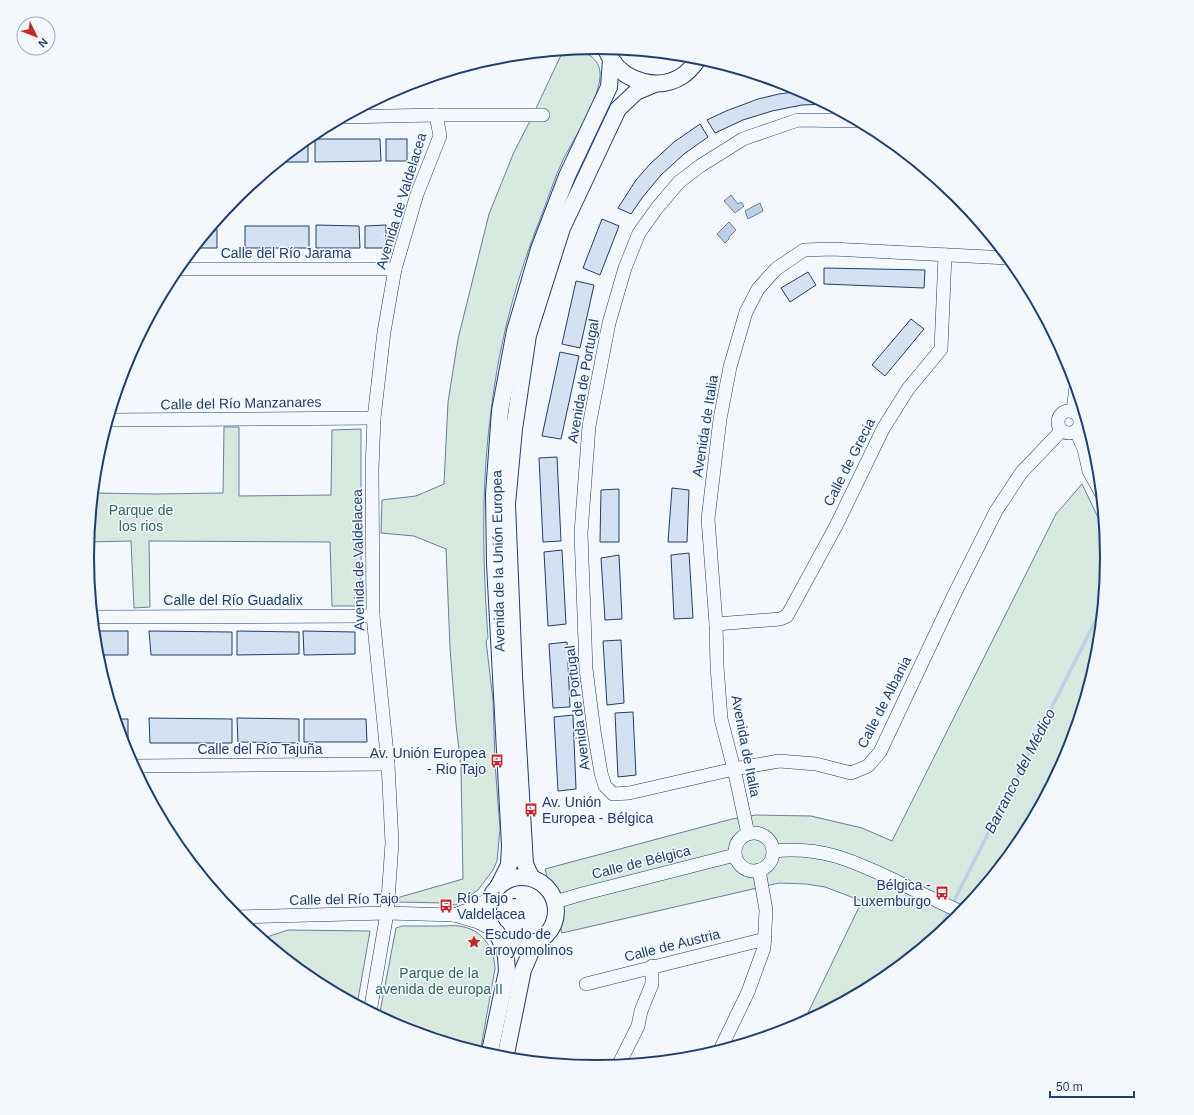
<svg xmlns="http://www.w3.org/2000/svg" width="1194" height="1115" font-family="Arial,sans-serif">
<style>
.green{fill:#d7e8df;stroke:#687fa3}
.water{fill:#bed0e5;stroke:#687fa3}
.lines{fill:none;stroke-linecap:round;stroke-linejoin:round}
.stream{stroke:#bed0e5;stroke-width:3.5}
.building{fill:#d5e0f0;stroke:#1d3f73}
.minor-casing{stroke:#1d3f73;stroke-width:14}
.major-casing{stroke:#1d3f73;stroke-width:18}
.minor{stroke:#f4f7fb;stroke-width:13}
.major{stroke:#f4f7fb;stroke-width:16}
.labels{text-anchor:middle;stroke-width:3;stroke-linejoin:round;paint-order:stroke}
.street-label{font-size:14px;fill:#1d3f73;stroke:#f4f7fb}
.park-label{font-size:14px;fill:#2c6c60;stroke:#f4f7fb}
.poi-label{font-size:14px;fill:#1d3f73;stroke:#f4f7fb;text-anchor:start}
.water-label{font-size:15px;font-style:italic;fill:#1d3f73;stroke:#f4f7fb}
.rim{fill:none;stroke:#1d3f73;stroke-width:2}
</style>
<rect width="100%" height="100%" fill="#f4f7fb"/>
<g class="green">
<path d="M577,49C587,53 599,59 600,72C602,96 574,138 563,160C553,181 546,205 537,227C513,289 497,354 490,420C481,492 483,565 488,638L486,641L493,700L495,763L500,829L497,861L493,870L478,890L456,905L444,903L398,902L400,897L463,879L461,768L456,724L450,648L446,549L414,536L381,533L382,500L416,496L444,484L448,402L458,339L489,214L514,152L530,121L562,53L571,50Z"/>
<path d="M224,427H239V496L331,495L332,430L361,429V606H332L330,542L149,541L150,607L134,608L131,541L88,542L93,493L155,494L223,493Z"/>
<path d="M1082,484L1105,532L1107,558L1098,657L1069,753L1021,841L958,919L880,982L803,1023L862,901L825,887L806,884L779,883L562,933L545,869L732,819L756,815L811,816L862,828L892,841L1056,514Z"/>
<path d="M402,926C415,926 427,926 440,926C446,926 453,925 459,926C482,929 494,947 495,969L480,1053L401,1029L379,1017L396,928Z"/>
<path d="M288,930L370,931L357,1005L313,982L261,939Z"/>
</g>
<g class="water">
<path d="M731,195L738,204L741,202L744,206L735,213L724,201Z"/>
<path d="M760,203L763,211L748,219L745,211Z"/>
<path d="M729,222L736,230L729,237V239L725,243L717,234Z"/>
</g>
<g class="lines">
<g class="stream">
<path d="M952,905L1103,606"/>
<path d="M937,936L949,910"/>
</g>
</g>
<g class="building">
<path d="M801,91L826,104L802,105L772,111L743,120L715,133L707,120L726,111L758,99L779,94Z"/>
<path d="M700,124L708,137L684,154L661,175L642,198L631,214L618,208L636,180L650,164L674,142Z"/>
<path d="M306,139H308V162H278Z"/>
<path d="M315,139H380L381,161L315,162Z"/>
<rect x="386" y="139" width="21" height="22"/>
<path d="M602,219L619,226L600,275L583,268Z"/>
<path d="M316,225L359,226L360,248H316Z"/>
<path d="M386,225V248H365V226Z"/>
<rect x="245" y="226" width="64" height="22"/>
<path d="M210,229H217V248H194Z"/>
<path d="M824,268L925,270L924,288L824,284Z"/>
<path d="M808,272L816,285L790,302L781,288Z"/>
<path d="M576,281L594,285L580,348L562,344Z"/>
<path d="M911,319L924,329L885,376L872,365Z"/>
<path d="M560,352L579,356L561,439L542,436Z"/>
<path d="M557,457L561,541L543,542L539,458Z"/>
<path d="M672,488L689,490L687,542H668Z"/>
<path d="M619,489V542H600L601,490Z"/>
<path d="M562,550L566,624L548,626L544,552Z"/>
<path d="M689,553L693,618L674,619L671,555Z"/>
<path d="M619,555L622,619L605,620L601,558Z"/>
<path d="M94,631H128V655H96Z"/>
<path d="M149,631L232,632V655H151Z"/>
<path d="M237,631L299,632V654L237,655Z"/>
<path d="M303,631L355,632V654L304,655Z"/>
<path d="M621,640L624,703L607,705L603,641Z"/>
<path d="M567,642L570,707L553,708L549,644Z"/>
<path d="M633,712L636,775L618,777L615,713Z"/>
<path d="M573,715L576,789L558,791L554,717Z"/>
<path d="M149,718L232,719V743H150Z"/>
<path d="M237,718L299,719V743L238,742Z"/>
<path d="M115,719H128V744H123Z"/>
<path d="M304,719H366L367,742H304Z"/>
</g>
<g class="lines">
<g class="minor-casing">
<g id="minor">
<path d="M343,117L436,115H543"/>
<path d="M858,121L798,120L743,139L700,166L679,182L657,208L639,233L625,268L609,323L589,426L581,533L586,669L594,731L601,773L605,786L613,794L629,793L734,769L779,761L816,764L851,773L868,766L880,752L953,597L996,511L1021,473L1061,431"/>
<path d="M177,269H395"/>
<circle cx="1069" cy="422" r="11"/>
<path d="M1073,412L1076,386"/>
<path d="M108,420L374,418"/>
<path d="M1076,431L1084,449L1089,471L1101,493"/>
<path d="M92,617L373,616"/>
<path d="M716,624L780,619L787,616L836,526L883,429L908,389L941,349L945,255"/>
<path d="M132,766L388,764"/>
<circle cx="754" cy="852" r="19"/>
<path d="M748,834L734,769L721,719L717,666L716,624L708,519L720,419L730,367L746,312L758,289L776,269L804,250L832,249L1008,258"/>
<path d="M773,851C823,846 853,861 896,881C918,892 940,902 963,913"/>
<path d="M555,902L582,894L735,855"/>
<path d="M454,915L475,907L491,898"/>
<path d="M234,917L387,913L454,915L478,922L495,931"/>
<path d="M586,984L765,939"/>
<path d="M370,1012L387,913L392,843L388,764L373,616L372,469L374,418L384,332L395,269L417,194L440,136L436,115"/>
<path d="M719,1052L748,992L764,948L766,910L759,870"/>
<path d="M618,1066L638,1026L641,1011L652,984V966"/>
</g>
</g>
<g class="major-casing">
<g id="major">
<path d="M606,48C607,52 609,56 611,59C625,82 659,91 682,76C690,71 694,65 699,58"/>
<path d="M531,877L525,864L514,676L507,504L514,429L528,335L562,228L618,109L636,92L655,84"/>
<circle cx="522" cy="911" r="34"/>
<path d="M498,887L509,865L510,845L495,564L494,494L500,411L515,331L539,249L567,176L609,87L611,59"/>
<path d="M489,1056L507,971L506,957L504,948L497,933"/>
<path d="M505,1059L523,970L535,942"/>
</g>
</g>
<use href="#minor" class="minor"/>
<use href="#major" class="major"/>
</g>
<defs>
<g id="bus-bare" transform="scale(1.08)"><path d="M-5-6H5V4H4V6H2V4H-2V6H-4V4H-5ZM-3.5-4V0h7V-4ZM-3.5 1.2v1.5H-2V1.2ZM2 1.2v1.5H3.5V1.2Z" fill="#c62828" stroke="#f4f7fb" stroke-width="2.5" paint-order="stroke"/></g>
<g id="sight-bare" transform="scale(1.08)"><path d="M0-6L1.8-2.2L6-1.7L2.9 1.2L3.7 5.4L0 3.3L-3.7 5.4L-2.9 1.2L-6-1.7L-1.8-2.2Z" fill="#c62828" stroke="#f4f7fb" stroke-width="2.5" paint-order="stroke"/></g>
</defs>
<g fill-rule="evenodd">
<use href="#bus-bare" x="497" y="761"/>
<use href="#bus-bare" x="531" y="810"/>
<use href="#bus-bare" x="942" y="893"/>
<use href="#bus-bare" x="446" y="906"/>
<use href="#sight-bare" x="474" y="942"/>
</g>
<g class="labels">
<g class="street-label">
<text transform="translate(401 201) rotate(-73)" y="5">Avenida de Valdelacea</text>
<text x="286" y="258">Calle del Río Jarama</text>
<text transform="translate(583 381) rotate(-80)" y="5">Avenida de Portugal</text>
<text transform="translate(241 403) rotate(-1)" y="5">Calle del Río Manzanares</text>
<text transform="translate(705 426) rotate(-81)" y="5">Avenida de Italia</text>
<text transform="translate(849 462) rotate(-63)" y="5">Calle de Grecia</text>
<text transform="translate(358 560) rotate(-91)" y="5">Avenida de Valdelacea</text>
<text transform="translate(498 561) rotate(-91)" y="5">Avenida de la Unión Europea</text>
<text x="233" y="605">Calle del Río Guadalix</text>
<text transform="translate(884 702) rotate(-63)" y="5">Calle de Albania</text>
<text transform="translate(577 708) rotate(-97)" y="5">Avenida de Portugal</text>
<text transform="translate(746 746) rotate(79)" y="5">Avenida de Italia</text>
<text x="260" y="754">Calle del Río Tajuña</text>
<text transform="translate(641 862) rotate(-14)" y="5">Calle de Bélgica</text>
<text transform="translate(344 899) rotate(-1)" y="5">Calle del Río Tajo</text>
<text transform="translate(672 945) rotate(-14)" y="5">Calle de Austria</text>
</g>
<g class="park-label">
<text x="141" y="515">Parque de<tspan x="141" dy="16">los rios</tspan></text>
<text x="439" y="978">Parque de la<tspan x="439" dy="16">avenida de europa II</tspan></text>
</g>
<g class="poi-label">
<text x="486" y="758" text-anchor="end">Av. Unión Europea<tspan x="486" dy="16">- Rio Tajo</tspan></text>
<text x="542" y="807">Av. Unión<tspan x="542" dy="16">Europea - Bélgica</tspan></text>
<text x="931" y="890" text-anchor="end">Bélgica -<tspan x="931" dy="16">Luxemburgo</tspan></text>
<text x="457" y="903">Río Tajo -<tspan x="457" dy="16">Valdelacea</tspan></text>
<text x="485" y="939">Escudo de<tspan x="485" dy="16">arroyomolinos</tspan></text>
</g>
<g class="water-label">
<text transform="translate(1020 771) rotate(-63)" y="5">Barranco del Médico</text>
</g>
</g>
<path d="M0 0H1194V1115H0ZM94 557a503 503 0 1 1 1006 0a503 503 0 1 1-1006 0Z" fill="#f4f7fb" fill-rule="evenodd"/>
<path class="rim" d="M94 557a503 503 0 1 1 1006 0a503 503 0 1 1-1006 0Z"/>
<g transform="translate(36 36) rotate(133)"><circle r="19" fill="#f4f7fb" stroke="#9eadc5"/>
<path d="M0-3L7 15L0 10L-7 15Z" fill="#c62828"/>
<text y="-6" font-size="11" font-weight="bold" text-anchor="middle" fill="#1d3f73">N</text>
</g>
<path d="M1050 1091v6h84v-6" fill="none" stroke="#1d3f73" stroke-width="2"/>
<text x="1056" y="1091" font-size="12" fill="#1d3f73" stroke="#f4f7fb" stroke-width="3" paint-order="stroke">50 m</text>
</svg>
